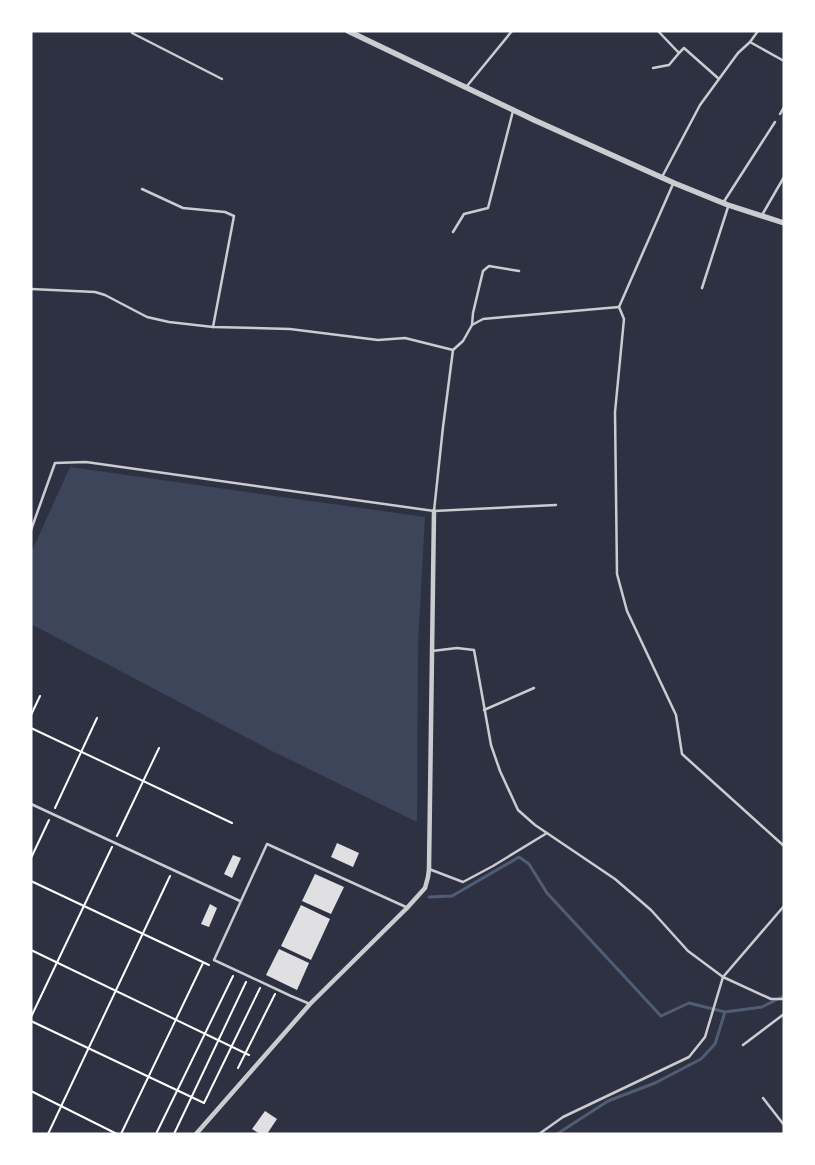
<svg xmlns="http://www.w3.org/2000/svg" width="815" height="1165" font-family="'PT Sans',sans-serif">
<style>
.green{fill:#3c4559}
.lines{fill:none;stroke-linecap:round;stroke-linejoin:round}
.stream{stroke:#4f5d75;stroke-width:3}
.building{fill:#e0e0e3}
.path{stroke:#fff;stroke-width:2}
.service{stroke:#caccd0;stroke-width:2.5}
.minor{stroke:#caccd0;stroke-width:4.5}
.tertiary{stroke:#caccd0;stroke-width:5.5}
</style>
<rect width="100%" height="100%" fill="#2d3142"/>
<path class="green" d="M70,467L425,517L418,644L417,822L272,751L31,624V553Z"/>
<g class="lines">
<g class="stream">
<path d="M429,897L452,896L519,857L529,864L547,893L661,1016L689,1003L725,1012"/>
<path d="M557,1134L608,1101L655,1083L701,1059L715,1044L725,1012L762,1007L784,996"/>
</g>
</g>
<g class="building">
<path d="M337,843L359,853L353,867L331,857Z"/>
<path d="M233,855L241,858L232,878L224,874Z"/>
<path d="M315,874L344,887L331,914L302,901Z"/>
<path d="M210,904L217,908L209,927L201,924Z"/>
<path d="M301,905L330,919L311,960L281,946Z"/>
<path d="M279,949L309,963L297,990L266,975Z"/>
<path d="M265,1111L277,1119L267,1134H260L252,1129Z"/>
</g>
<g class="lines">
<g class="path">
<path d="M31,715L40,696"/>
<path d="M31,728L232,823"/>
<path d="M55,808L97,718"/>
<path d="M117,836L159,748"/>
<path d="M31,858L49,820"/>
<path d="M31,881L209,965"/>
<path d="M31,950L249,1055"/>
<path d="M31,1017L112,847"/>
<path d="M31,1021L204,1103L260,988"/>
<path d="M238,1068L275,994"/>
<path d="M31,1091L117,1134"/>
<path d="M48,1134L170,876"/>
<path d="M121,1134L203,963"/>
<path d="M156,1134L233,976"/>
<path d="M174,1134L246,982"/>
</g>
<g class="service">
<path d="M133,31L132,33L222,79"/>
<path d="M658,31L679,53L684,48L719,79"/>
<path d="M750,42L784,61"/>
<path d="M653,68L669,65L679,53"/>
<path d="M467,86L512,31"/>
<path d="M780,114L784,107"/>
<path d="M662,177L700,105L738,53L750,42L758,31"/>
<path d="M673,184L619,307L624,319L615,412L617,574L627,611L676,715L682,754L784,846"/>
<path d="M142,189L183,208L225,212L234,216L213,327"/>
<path d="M723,203L775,122"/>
<path d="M762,215L784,177"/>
<path d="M453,232L464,214L488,208L513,111"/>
<path d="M702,288L728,207"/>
<path d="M31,289L95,292L105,295L147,317L169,322L213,327L290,329L378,340L405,338L453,350"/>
<path d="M472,325L473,313L483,271L489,266L519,271"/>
<path d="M434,511L443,427L453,350L463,341L472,325L483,319L619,307"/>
<path d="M31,530L55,463L86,462L434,511L556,505"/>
<path d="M432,651L457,648L474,650L491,745L500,771L518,810L535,825L615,879L651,910L688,951L723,977L771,999H784"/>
<path d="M484,710L534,688"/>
<path d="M31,804L240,901"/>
<path d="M429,869L463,882L493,866L547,833"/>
<path d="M310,1004L291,996L214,960L267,844L406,907"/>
<path d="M743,1045L784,1014"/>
<path d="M763,1098L784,1125"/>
<path d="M539,1134L563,1117L689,1057L705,1037L723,977L784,906"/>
</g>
<path class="minor" d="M196,1134L310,1004L407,908L425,888L428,877L429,869L434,511"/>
<path class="tertiary" d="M348,31L534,120L674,183L728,205L784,223"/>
</g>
<rect width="815" height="1165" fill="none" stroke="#ffffff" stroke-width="65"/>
</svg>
